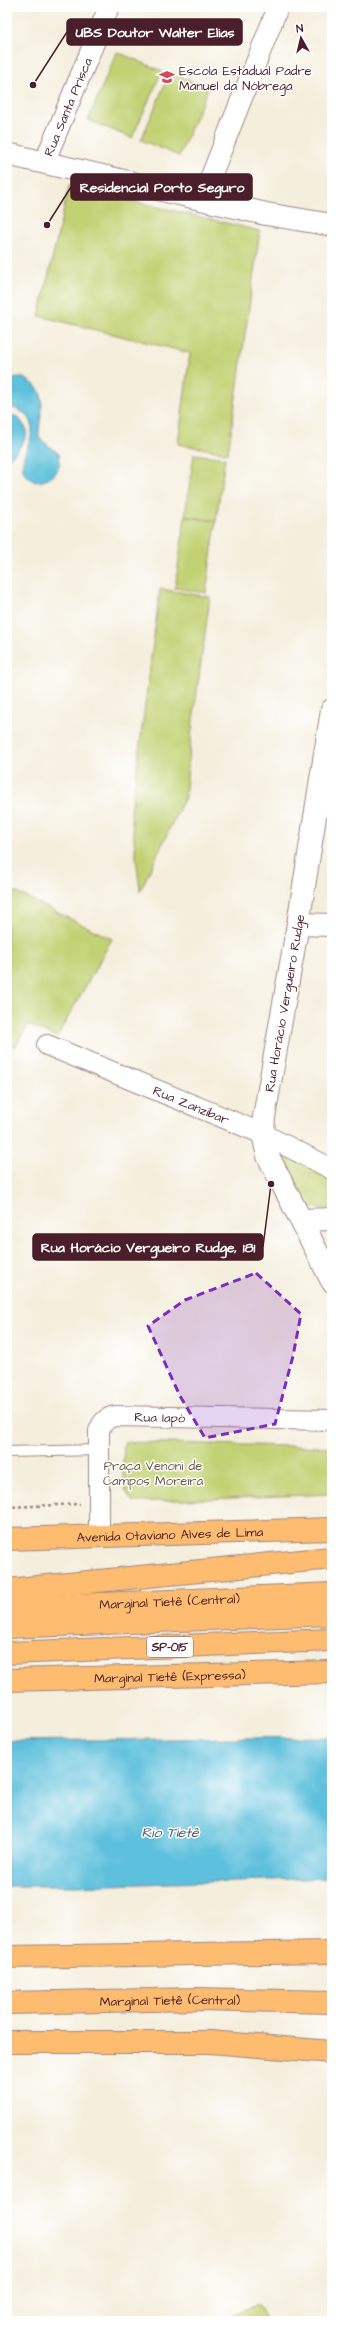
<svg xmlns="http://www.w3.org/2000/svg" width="339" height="2328" font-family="'Architects Daughter',sans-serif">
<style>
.green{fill:#c2d173;stroke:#86784f}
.water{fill:#5dc0dc;stroke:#547084}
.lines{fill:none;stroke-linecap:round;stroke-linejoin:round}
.service-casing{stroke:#9f8684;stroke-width:12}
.minor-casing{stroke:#9f8684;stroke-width:22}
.tertiary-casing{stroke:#9f8684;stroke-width:24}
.trunk-casing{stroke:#9f8684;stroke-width:24}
.motorway-casing{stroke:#9f8684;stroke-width:24}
.path{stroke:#9f8684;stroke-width:2.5;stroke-dasharray:3 3;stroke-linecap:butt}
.service{stroke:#fff;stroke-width:10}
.minor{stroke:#fff;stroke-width:20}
.tertiary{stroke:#fff;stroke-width:22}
.trunk{stroke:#fdbc6f;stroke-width:22}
.motorway{stroke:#fdbc6f;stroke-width:22}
.marked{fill:#7b2cbf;fill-opacity:0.2;stroke:#7b2cbf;stroke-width:3;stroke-dasharray:8 5;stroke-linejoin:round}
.labels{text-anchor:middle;stroke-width:3;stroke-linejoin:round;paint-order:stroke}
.shield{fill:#fff;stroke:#80626b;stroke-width:1}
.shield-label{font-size:12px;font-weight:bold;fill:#4a1f2b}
.poi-label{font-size:13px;fill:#4a1f2b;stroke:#fff;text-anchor:start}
.street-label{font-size:13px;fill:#4a1f2b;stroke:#fff}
.park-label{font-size:13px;fill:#6e5441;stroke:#fff}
.water-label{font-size:14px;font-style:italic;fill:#515769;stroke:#fff}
.leader{fill:none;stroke:#4a1f2b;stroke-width:1.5}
.callout-dot{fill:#4a1f2b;stroke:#fff;stroke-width:1.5}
.callout{fill:#4a1f2b;stroke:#4a1f2b;stroke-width:1.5}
.callout-label{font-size:14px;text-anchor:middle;font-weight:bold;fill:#fff}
</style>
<rect width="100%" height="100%" fill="#fff"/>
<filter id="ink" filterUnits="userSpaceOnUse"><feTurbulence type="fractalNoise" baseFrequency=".025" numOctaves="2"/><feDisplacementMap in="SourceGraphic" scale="8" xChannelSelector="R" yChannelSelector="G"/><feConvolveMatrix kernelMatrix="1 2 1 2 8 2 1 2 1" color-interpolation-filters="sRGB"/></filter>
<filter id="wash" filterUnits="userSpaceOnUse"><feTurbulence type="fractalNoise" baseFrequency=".012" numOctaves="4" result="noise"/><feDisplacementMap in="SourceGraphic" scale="16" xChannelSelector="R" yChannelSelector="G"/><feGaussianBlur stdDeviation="0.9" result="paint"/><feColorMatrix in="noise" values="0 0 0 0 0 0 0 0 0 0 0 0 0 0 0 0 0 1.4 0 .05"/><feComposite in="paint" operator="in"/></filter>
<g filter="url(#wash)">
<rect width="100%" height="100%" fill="#f4eedc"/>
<g class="green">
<path d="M117,52L162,71L132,138L88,120Z"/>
<path d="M170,72L208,89L179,156L141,140Z"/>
<path d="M69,186L260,231L228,453L178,444L190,353L39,316Z"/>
<path d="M194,454L225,458L216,521L185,516Z"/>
<path d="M185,517L216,521L206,593L175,588Z"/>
<path d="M160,589L210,597L193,720L185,797L140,891L131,813Z"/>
<path d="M7,888L112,939L57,1037L28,1025L15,1047L7,1044Z"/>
<path d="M280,1151L332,1174V1208H308Z"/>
<path d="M124,1442L332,1447V1494L134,1502C118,1491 124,1459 124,1442Z"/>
<path d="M258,2303L267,2321H221Z"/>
</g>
<g class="water">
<path d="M21,377C54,390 38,412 39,438L59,454C62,472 52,481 35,482C32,480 27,477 25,474C12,454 59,419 7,406V378Z"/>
<path d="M10,415L18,417L27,430C27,440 16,454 7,459V416Z"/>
<path d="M332,1737V1878L76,1886H7V1741Z"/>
</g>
</g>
<g filter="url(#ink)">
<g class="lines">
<g class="service-casing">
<path id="service" d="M7,1452L99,1450"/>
</g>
<g class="minor-casing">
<g id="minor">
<path id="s1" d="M44,163L109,7"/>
<path d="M202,199L278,7"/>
<path id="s2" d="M47,1045L263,1134L332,1169"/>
<path id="s3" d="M99,1535V1431C102,1422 106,1418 115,1416L332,1420"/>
</g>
</g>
<g class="tertiary-casing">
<g id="tertiary">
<path d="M7,154L266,214L332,225"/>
<path d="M332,710L298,924L264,1117L263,1134L268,1156L332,1281"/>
<path d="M298,924L332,925"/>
<path d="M301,1220L332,1219"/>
</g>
</g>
<g class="trunk-casing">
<g id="trunk">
<path id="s4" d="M7,1539L332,1529"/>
<path d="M7,1590L332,1558"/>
<path id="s5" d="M7,1611L78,1605L332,1594"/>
<path id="s6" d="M7,2003L198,1999L332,2002"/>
<path d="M7,2042H210L332,2052"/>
</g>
</g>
<g class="motorway-casing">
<g id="motorway">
<path d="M7,1627L332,1614"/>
<path d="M7,1653L332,1640"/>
<path id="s7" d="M7,1680L332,1672"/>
<path d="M7,1957L332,1952"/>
</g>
</g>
<path class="path" d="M7,1507L80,1504"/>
<use href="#service" class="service"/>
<use href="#minor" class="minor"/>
<use href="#tertiary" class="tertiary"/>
<use href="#trunk" class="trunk"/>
<use href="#motorway" class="motorway"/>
</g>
</g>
<path class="marked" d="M256,1273L301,1314L293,1356L275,1424L205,1438L180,1396L148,1326L185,1300Z"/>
<defs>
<g id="school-bare" transform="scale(1.2)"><path d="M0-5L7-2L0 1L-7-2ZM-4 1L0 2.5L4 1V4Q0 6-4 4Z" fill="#d1495b" stroke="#fff" stroke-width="2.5" paint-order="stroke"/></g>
</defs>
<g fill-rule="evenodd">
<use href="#school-bare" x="167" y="77"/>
</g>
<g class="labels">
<rect class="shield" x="147" y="1637" width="46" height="20" rx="3"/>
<g class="shield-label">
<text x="170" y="1651">SP-015</text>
</g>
<g class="poi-label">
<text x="179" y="75">Escola Estadual Padre<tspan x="179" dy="15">Manuel da Nóbrega</tspan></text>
</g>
<g class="street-label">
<text dy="5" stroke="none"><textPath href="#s1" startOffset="61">Rua Santa Prisca</textPath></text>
<text transform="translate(284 1003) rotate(-80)" y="5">Rua Horácio Vergueiro Rudge</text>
<text dy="5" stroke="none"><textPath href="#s2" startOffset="156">Rua Zanzibar</textPath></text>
<text dy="5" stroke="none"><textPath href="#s3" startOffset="172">Rua Iapó</textPath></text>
<text dy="5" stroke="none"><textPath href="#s4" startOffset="163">Avenida Otaviano Alves de Lima</textPath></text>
<text dy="5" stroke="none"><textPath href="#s5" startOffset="163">Marginal Tietê (Central)</textPath></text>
<text dy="5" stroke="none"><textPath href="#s7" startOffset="163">Marginal Tietê (Expressa)</textPath></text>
<text dy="5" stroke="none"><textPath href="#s6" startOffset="163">Marginal Tietê (Central)</textPath></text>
</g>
<g class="park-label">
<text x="153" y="1470">Praça Venoni de<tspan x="153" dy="15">Campos Moreira</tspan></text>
</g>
<g class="water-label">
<text x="170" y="1837">Rio Tietê</text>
</g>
</g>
<path class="leader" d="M33 85L67 32M47 225L71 187M271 1184L263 1247"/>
<g class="callout-dot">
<circle cx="33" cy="85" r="4"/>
<circle cx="47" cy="225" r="4"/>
<circle cx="271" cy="1184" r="4"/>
</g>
<g class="callout">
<rect x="67" y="19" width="175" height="26" rx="4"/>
<rect x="71" y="174" width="181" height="26" rx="4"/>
<rect x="33" y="1234" width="230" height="26" rx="4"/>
</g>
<g class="callout-label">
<text x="155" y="37">UBS Doutor Walter Elias</text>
<text x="162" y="192">Residencial Porto Seguro</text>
<text x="148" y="1252">Rua Horácio Vergueiro Rudge, 181</text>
</g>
<rect width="339" height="2328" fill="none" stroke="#fff" stroke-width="24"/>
<g transform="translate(301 38) rotate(352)" stroke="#ffffff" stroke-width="3" paint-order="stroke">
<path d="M0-3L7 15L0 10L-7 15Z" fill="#4a1f2b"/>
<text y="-6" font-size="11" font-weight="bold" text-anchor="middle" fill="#4a1f2b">N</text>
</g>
</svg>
